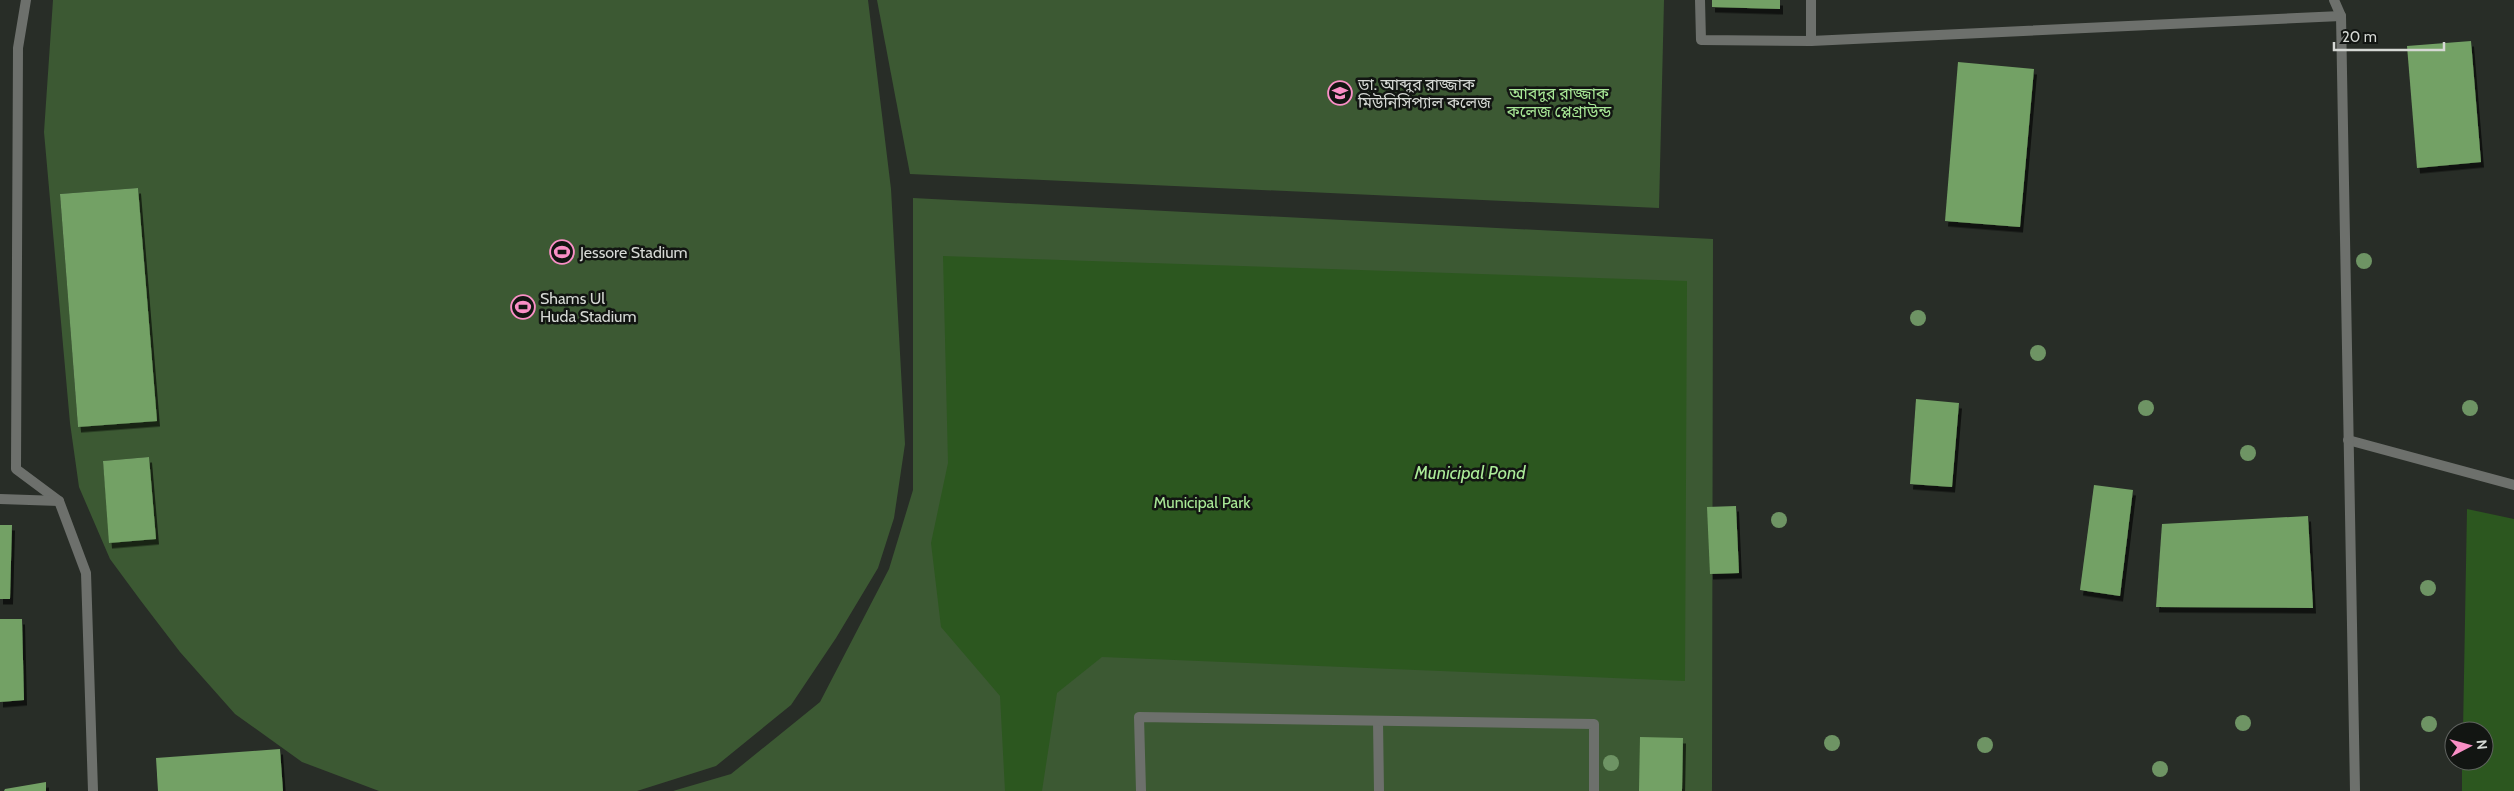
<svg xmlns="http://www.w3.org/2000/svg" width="2514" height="791" font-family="Cabin,'Noto Sans Bengali',sans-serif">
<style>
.green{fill:#3c5933;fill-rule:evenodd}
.water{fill:#2c571f}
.building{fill:#73a165;filter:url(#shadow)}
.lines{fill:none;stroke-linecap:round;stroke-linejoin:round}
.minor{stroke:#6d706c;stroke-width:10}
.tertiary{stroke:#6d706c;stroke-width:10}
.tree{fill:#6e9464}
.labels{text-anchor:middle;stroke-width:5;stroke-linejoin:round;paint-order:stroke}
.poi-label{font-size:16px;fill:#d5d8d4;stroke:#121512;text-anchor:start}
.park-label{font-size:16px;fill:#a8e896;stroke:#121512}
.water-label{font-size:18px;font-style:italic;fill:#acec99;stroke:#121512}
</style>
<defs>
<filter id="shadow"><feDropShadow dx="3" dy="5.5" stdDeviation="0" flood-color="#0009"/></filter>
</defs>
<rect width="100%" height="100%" fill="#282d27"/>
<g class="green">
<path d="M53,0H868L891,189L905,444L894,518L878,568L836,638L791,705L716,766L637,791H379L302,762L235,714L180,652L141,601L110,559L79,487L70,423L44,132ZM138,188L156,421L78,427L60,194ZM149,457L155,539L110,543L103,461Z"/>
<path d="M877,0H1664L1659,208L910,174Z"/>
<path d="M913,198L1713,239L1712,791H673L731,774L820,702L889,569L913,490Z"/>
</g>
<g class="water">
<path d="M943,256L1687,281L1685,681L1102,657L1057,693L1042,791H1005L1000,696L941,627L931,543L948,463Z"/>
<path d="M2467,509L2514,519V791H2462V761H2484V731H2463Z"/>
</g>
<g class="building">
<path d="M1712,0H1780V9L1712,7Z"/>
<path d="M2471,41L2481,162L2417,168L2407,46Z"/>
<path d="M1958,62L2034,69L2020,227L1945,221Z"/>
<path d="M138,188L157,421L78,427L60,194Z"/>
<path d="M1916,399L1959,403L1952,487L1910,484Z"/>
<path d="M149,457L156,539L109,543L103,461Z"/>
<path d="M2094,485L2133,490L2120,596L2080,590Z"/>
<path d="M1736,506L1739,573L1710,574L1707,507Z"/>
<path d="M2308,516L2313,608L2156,607L2162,524Z"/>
<path d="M0,525H12L10,599H0Z"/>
<path d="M0,619H22L24,700L0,702Z"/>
<path d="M1640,737L1683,738L1682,791H1639Z"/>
<path d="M280,749L283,791H158L156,758Z"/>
<path d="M46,782V791H4L5,789Z"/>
</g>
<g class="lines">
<g class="minor">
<path d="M26,0L18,48L16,469L59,501L86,573L93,791"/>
<path d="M1700,0L1701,40L1811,41"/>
<path d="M1811,0V41L2341,16"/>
<path d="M2348,440L2514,485"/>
<path d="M0,499L59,501"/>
<path d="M1378,721L1379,791"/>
<path d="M1141,791L1139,717L1594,724V791"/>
</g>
<path class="tertiary" d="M2334,0L2341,16L2355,791"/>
</g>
<g class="tree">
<circle cx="2364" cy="261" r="8"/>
<circle cx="1918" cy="318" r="8"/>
<circle cx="2038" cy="353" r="8"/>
<circle cx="2146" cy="408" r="8"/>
<circle cx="2470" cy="408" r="8"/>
<circle cx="2248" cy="453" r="8"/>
<circle cx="1779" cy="520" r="8"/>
<circle cx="2428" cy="588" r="8"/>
<circle cx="2243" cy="723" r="8"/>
<circle cx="2429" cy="724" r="8"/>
<circle cx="1832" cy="743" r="8"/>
<circle cx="1985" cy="745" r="8"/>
<circle cx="1611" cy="763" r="8"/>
<circle cx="2160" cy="769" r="8"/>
</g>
<defs>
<g id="university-ring" transform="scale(1.25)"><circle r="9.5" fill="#121512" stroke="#fa8fc6" stroke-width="1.5"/><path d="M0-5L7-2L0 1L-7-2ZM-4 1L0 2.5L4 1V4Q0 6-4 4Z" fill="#fa8fc6"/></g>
<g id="stadium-ring" transform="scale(1.25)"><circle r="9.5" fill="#121512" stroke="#fa8fc6" stroke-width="1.5"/><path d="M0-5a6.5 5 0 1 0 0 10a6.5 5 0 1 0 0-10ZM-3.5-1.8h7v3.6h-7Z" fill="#fa8fc6"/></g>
</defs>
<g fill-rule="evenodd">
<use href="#university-ring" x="1340" y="93"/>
<use href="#stadium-ring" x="562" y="252"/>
<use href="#stadium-ring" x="523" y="307"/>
</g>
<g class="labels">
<g class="poi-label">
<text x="1358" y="90">ডা. আব্দুর রাজ্জাক<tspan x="1358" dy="18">মিউনিসিপ্যাল কলেজ</tspan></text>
<text x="580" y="258">Jessore Stadium</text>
<text x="540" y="304">Shams Ul<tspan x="540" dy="18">Huda Stadium</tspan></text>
</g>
<g class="park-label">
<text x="1559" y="99">আবদুর রাজ্জাক<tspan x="1559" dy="18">কলেজ প্লেগ্রাউন্ড</tspan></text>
<text x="1202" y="508">Municipal Park</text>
</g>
<g class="water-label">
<text x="1470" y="479">Municipal Pond</text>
</g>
</g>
<g transform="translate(2469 746) rotate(84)"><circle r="24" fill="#121512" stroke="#606360"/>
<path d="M0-4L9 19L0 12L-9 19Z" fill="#fa8fc6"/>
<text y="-8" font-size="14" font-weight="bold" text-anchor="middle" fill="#d5d8d4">N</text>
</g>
<path d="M2334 42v8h110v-8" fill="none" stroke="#d5d8d4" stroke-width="2.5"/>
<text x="2342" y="42" font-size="15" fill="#d5d8d4" stroke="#121512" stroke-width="4" paint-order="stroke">20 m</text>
</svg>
